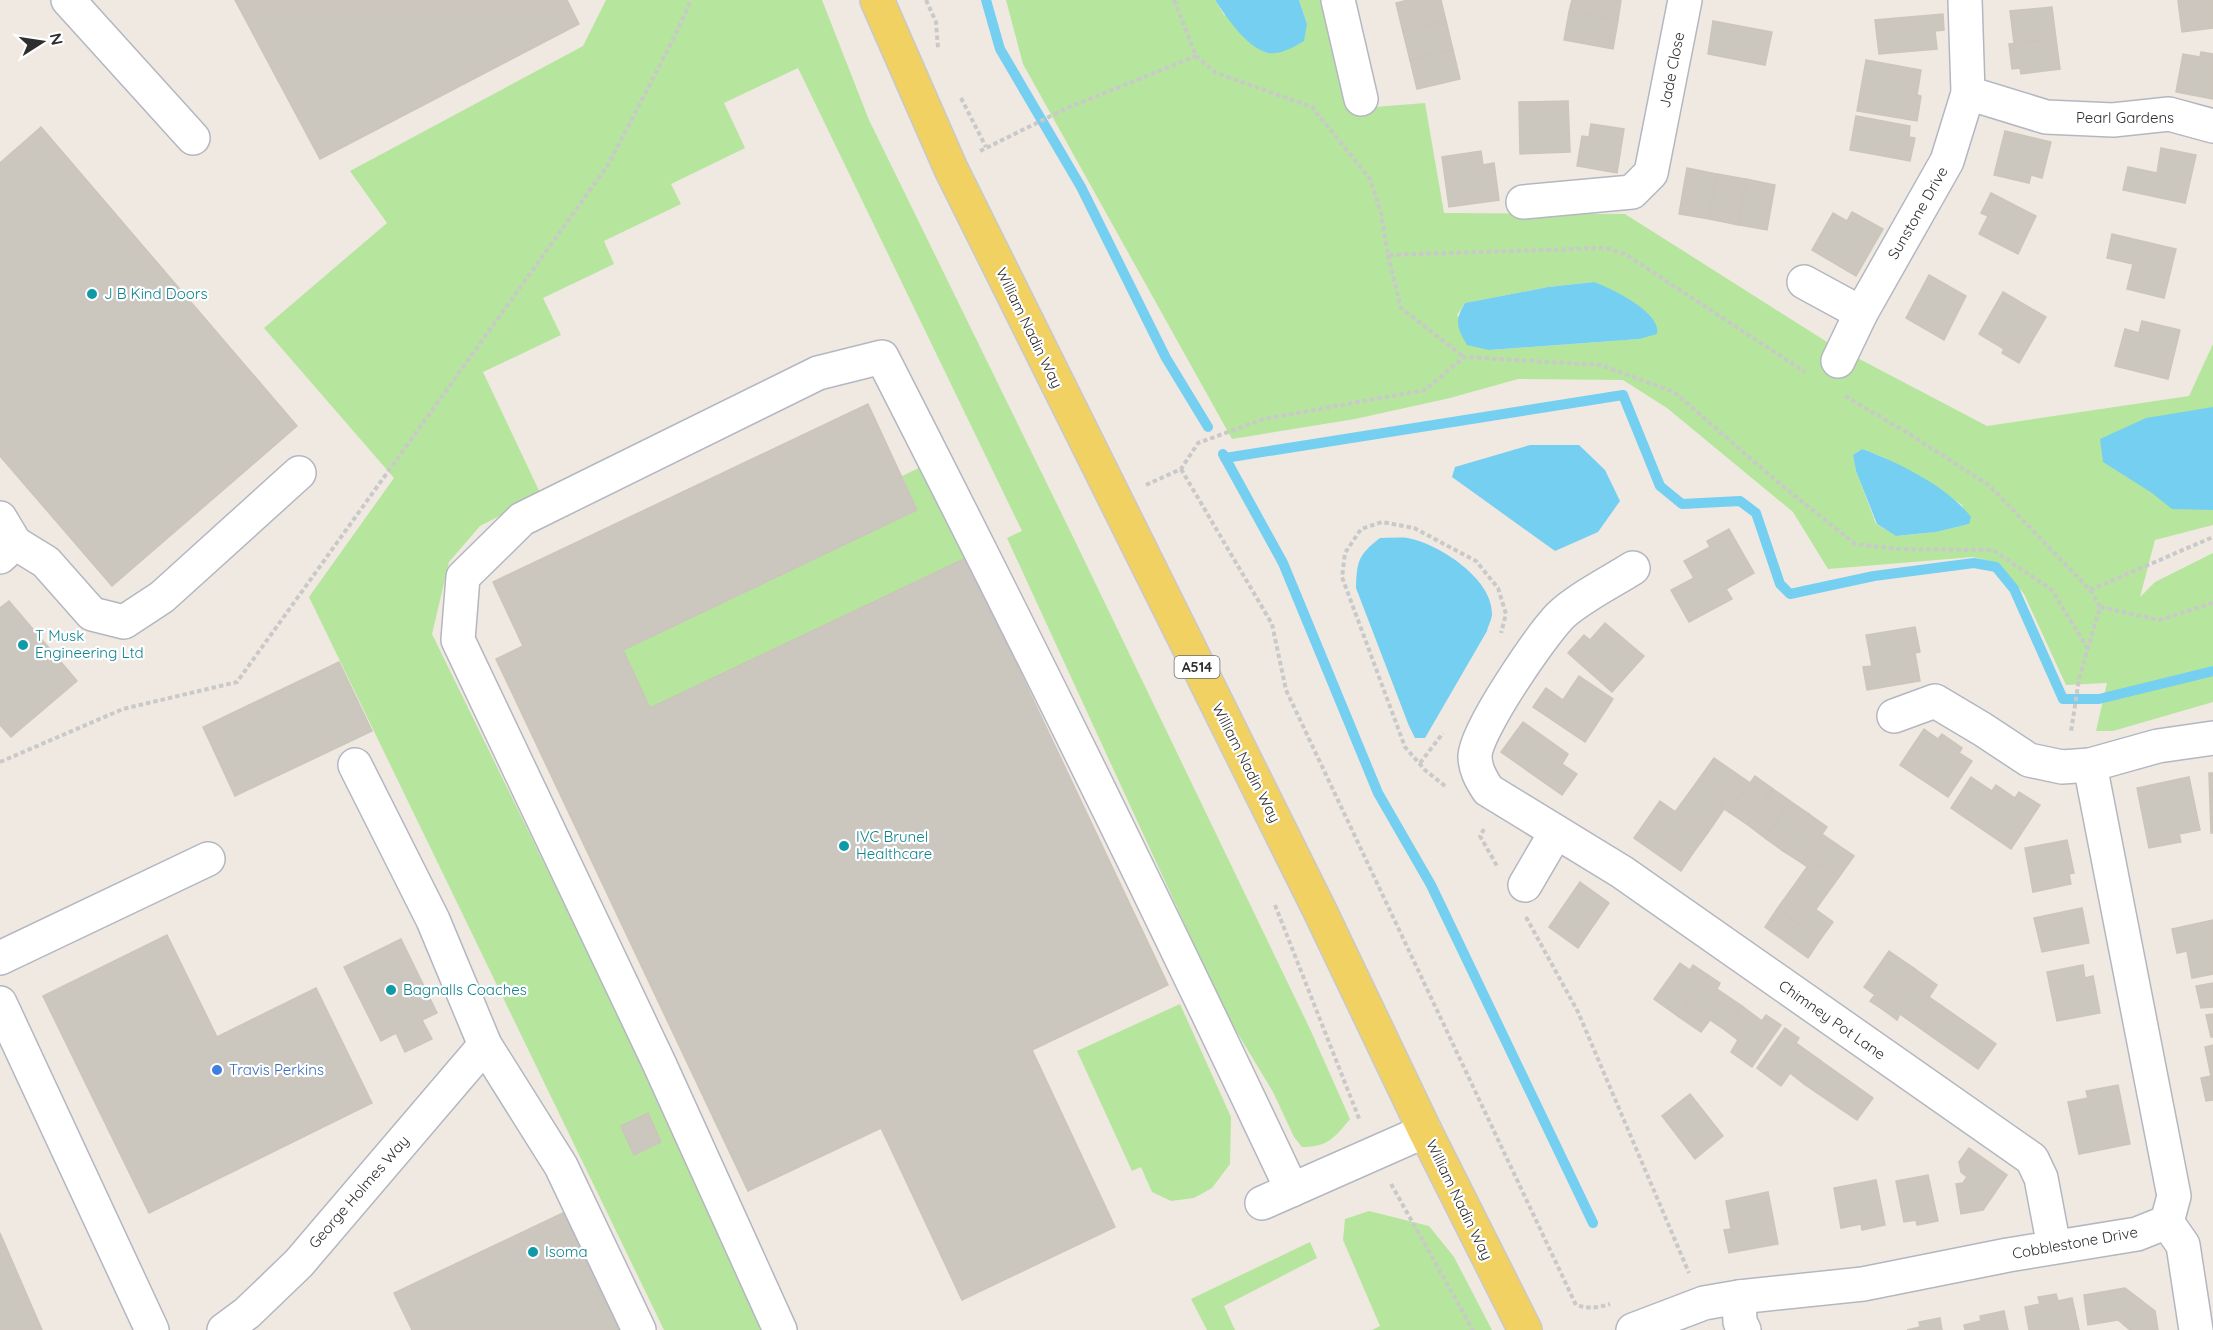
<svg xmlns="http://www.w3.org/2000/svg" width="2213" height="1330" font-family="Quicksand,sans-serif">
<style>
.green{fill:#b6e59e;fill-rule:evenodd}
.water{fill:#75cff0}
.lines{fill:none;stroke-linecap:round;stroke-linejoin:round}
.stream{stroke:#75cff0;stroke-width:10}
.building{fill:#cbc7bf;stroke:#cbc5ba;stroke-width:1.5}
.minor-casing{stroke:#b4b7c1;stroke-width:36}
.major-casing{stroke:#c9c9c9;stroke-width:36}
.path{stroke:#c9c9c9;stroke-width:4;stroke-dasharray:4.5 3;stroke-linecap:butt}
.minor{stroke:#fff;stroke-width:33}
.major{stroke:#f2d163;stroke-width:33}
.culture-dot{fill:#0f9aa8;stroke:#fff;stroke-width:2}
.shop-dot{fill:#3f7fe0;stroke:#fff;stroke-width:2}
.labels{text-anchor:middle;stroke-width:4.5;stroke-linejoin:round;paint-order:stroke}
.shield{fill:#fff;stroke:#6d6d6d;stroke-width:1.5}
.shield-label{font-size:14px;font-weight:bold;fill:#2e2e2e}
.street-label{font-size:15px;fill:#2e2e2e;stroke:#fff}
.culture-label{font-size:15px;fill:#0d838f;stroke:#fff;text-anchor:start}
.shop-label{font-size:15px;fill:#366cbe;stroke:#fff;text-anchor:start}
</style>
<rect width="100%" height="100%" fill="#efe9e1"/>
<g class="green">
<path d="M606,0H822L869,120L1076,543L1310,1029L1350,1119C1334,1138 1328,1147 1302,1147L1294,1137L1273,1092L1226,1014L1007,538L1022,531L798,68L724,103L745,148L671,184L681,204L604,241L614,264L543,298L561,335L483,372L541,495L480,526L449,562L432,634L772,1330H664L309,597L394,478L264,328L387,223L350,171L583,46Z"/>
<path d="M1006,0H1215L1224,15L1307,24L1299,0H1325L1350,109L1425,103L1444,213L1625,214L1827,342L1987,426L2189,396L2213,344V525L2155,540L2140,597L2155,582L2213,553V702L2113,731H2096L2107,683L2066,685L2024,594L1999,563L1973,557L1828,569L1793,512L1667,408L1623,380L1518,379L1450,398L1355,419L1232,439L1023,64ZM1594,282L1639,339L1489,350L1457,315L1465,303L1548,287ZM1862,449L1883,457L1917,475L1962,505L1969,524L1936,532L1897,536L1876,524L1856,471L1853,455Z"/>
<path d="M923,466L966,558L650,708L623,650L917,510L902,476Z"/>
<path d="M1180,1004L1231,1117L1230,1164L1212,1188L1194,1198L1171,1201L1152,1192L1141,1167L1132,1171L1077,1051Z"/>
<path d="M1369,1211L1429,1226L1454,1257L1492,1330H1372L1380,1326L1343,1240L1345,1219Z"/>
<path d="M1310,1242L1317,1258L1224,1306L1235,1330H1207L1191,1299Z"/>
</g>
<g class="water">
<path d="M1215,0H1299L1307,24L1304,41C1294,47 1280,55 1268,53C1246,47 1227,18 1215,0Z"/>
<path d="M1594,282C1611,288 1662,313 1657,334L1639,339L1489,350L1467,345C1457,328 1454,321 1465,303L1548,287Z"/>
<path d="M2213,407V510L2172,509L2152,493L2103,462L2100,439L2146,418Z"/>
<path d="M1530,445H1579L1605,470L1620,501L1598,532L1555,551L1452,477L1455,467Z"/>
<path d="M1862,449C1898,462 1948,487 1971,517L1969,524L1936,532L1896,536L1877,524L1856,471L1853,455Z"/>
<path d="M1380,538C1389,538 1399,537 1408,538C1439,544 1493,579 1492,614C1492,619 1488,626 1487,631L1425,738H1415L1409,726L1356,588C1357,561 1358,555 1380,538Z"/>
</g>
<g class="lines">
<g class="stream">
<path d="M986,0L1000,49L1081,187L1166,358L1208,427"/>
<path d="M1223,454L1283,563L1378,793L1431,885L1593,1223"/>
<path d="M1225,458L1623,395L1660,486L1682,504L1740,501L1756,513L1780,584L1790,594L1874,576L1974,563L1996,567L2014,589L2063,699H2099L2213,671"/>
</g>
</g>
<g class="building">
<path d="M235,0H567L579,24L320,159Z"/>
<path d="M1408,0H1441L1446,21L1403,32L1396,3Z"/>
<path d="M1572,0H1621L1618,20L1569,12Z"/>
<path d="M2186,0H2213V28L2182,32L2178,1Z"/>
<path d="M2052,7L2056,39L2014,43L2010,11Z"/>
<path d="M1569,12L1618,20L1613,49L1564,40Z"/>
<path d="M1943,14L1944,30L1935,31L1937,49L1879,54L1875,20Z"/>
<path d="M1446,21L1453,50L1410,60L1403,32Z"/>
<path d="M1713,21L1772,32L1765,65L1708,54Z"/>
<path d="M2056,39L2060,69L2021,74L2020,68L2012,69L2009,44Z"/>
<path d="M1453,50L1460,79L1417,89L1410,60Z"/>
<path d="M2201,52L2213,54V99L2176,92L2183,54L2200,57Z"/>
<path d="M1866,60L1921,70L1917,95L1921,96L1917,121L1857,111Z"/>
<path d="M1568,101L1570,152L1520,154L1519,102Z"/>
<path d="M1856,116L1910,126L1909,137L1915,138L1910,161L1850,150Z"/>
<path d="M1591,124L1624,129L1617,173L1577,166L1582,136L1589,137Z"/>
<path d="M41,127L297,426L112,586L0,456V163Z"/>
<path d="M2005,131L2051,142L2042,178L2031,175L2029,183L1994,175Z"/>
<path d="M2161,148L2196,155L2185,203L2123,190L2128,167L2157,173Z"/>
<path d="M1481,151L1483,165L1494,163L1499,200L1449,207L1442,157Z"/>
<path d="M1687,168L1717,174L1709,219L1679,214Z"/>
<path d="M1717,174L1746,179L1739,225L1709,219Z"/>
<path d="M1746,179L1775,185L1767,230L1739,225Z"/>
<path d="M1991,193L2036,216L2018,254L1979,234L1988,216L1981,213Z"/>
<path d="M1852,212L1883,229L1856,276L1812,250L1833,213L1847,221Z"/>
<path d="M2112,234L2176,249L2164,298L2127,289L2133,264L2107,258Z"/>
<path d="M1929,275L1966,296L1944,340L1906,318Z"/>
<path d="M2003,292L2046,317L2019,363L2002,353L2004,349L1979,334Z"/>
<path d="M2142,321L2180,330L2168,379L2115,366L2125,329L2139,333Z"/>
<path d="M868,404L917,510L623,650L650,708L966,558L1168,985L1032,1050L1115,1227L962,1300L881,1128L748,1191L496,659L523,646L493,582Z"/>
<path d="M1729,529L1754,573L1726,589L1732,599L1689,622L1671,590L1694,578L1684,561L1710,547L1707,541Z"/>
<path d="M9,601L77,681L11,737L0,725V608Z"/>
<path d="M1605,623L1644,656L1612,692L1568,653L1584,635L1590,640Z"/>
<path d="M1915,627L1920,652L1915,653L1920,681L1867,690L1863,667L1872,666L1866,635Z"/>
<path d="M339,662L372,731L235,796L203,727Z"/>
<path d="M1579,676L1613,699L1585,742L1533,707L1546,688L1563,700Z"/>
<path d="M1523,722L1568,754L1562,764L1577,774L1562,795L1501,752Z"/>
<path d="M1924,729L1938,739L1942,734L1962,748L1959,753L1972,761L1948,797L1900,765Z"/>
<path d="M1714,758L1750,783L1729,812L1719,806L1725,798L1699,779Z"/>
<path d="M2209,773H2213V833H2211Z"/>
<path d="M1755,776L1773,789L1748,825L1729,812Z"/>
<path d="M1971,777L1992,791L1996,785L2015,798L2019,792L2040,805L2011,849L1951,808Z"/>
<path d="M2189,777L2200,830L2179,834L2181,842L2149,848L2137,788Z"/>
<path d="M1699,779L1725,798L1719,806L1724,809L1707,834L1675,812Z"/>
<path d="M1773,789L1790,801L1765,838L1748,825Z"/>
<path d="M1660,801L1707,834L1693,853L1646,821Z"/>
<path d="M1790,801L1809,814L1783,851L1765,838Z"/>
<path d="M1809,814L1827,827L1802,863L1783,851Z"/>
<path d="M1646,821L1693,853L1681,871L1634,838Z"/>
<path d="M1822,834L1854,856L1839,877L1819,863L1813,871L1802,863Z"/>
<path d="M2067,840L2074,873L2069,874L2071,884L2033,892L2025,848Z"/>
<path d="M1819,863L1839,877L1816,909L1790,891L1807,867L1813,871Z"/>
<path d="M1580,882L1609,903L1578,948L1549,927Z"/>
<path d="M1790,891L1833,922L1820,940L1777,909Z"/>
<path d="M2082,908L2089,943L2042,952L2034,918Z"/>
<path d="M1777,909L1820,940L1808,958L1765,927Z"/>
<path d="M2213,920V974L2192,978L2187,951L2177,953L2172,929Z"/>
<path d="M167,935L217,1037L316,988L372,1103L149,1213L43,996Z"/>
<path d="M401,939L437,1013L422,1020L432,1039L405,1052L396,1033L381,1041L344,967Z"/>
<path d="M1889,951L1915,969L1885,1011L1870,1001L1875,995L1864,987Z"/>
<path d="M1680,963L1690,970L1693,965L1708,975L1679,1017L1654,999Z"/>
<path d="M2083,965L2085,978L2093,976L2100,1013L2057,1021L2047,972Z"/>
<path d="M1915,969L1937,985L1929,997L1942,1006L1924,1031L1900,1014L1897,1020L1885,1011Z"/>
<path d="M1708,975L1720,983L1717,989L1742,1006L1725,1030L1710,1020L1701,1032L1679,1017Z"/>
<path d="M2213,983V1007L2201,1008L2196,986Z"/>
<path d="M1742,1006L1762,1021L1766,1015L1781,1025L1752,1067L1731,1052L1738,1040L1725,1030Z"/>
<path d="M1942,1006L1996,1044L1978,1069L1924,1031Z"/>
<path d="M2213,1014V1037H2211L2206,1015Z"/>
<path d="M1785,1028L1799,1038L1796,1043L1821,1061L1804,1084L1790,1073L1781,1086L1757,1068Z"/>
<path d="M2213,1045V1100L2206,1101L2201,1078L2211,1076L2205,1047Z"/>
<path d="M1821,1061L1873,1098L1857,1120L1804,1084Z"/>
<path d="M2118,1085L2130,1144L2079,1154L2068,1102L2088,1098L2086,1091Z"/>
<path d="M1690,1094L1723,1136L1695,1159L1662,1116Z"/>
<path d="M648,1113L661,1142L634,1155L621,1126Z"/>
<path d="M1969,1148L2007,1175L1983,1210L1961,1214L1956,1184L1963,1183L1967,1177L1961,1172L1959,1162Z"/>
<path d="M1928,1175L1938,1221L1917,1225L1916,1220L1904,1222L1896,1181Z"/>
<path d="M1876,1180L1885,1225L1862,1230L1861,1224L1841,1228L1834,1188Z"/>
<path d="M1768,1192L1778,1244L1729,1253L1724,1230L1731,1229L1726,1201Z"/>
<path d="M567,1211L624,1330H412L394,1293Z"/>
<path d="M0,1233L42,1330H0Z"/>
<path d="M2125,1288L2142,1301L2124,1325L2118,1320L2088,1325L2084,1295Z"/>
<path d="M2056,1294L2058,1301L2072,1298L2079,1330H2029L2025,1307L2040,1304L2038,1297Z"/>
<path d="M2142,1301L2155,1311L2158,1330H2130L2124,1325Z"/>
<path d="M2004,1311L2008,1330H1965L1964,1325L1981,1321L1980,1316Z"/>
<path d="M1940,1318L1942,1330H1907L1920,1327L1919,1322Z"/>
</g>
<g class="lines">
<g class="minor-casing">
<g id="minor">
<path d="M68,0L193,138"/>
<path d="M1338,0L1361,99"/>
<path d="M1968,93L2046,117L2113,120L2169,114L2213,126"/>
<path d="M1523,202L1632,192L1651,173L1685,0"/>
<path d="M1804,282L1861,313"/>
<path d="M1838,361L1861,313L1947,161L1968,93L1965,0"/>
<path d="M0,518L15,543"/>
<path d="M0,557L15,543L46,562L92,614L124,622L162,597L299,473"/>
<path d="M1633,568C1611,582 1577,599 1560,616C1540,637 1476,730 1475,756C1475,769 1481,779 1488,790L1622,872L2032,1159L2041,1178L2054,1247"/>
<path d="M1894,716L1935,701L1982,729L2029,760L2062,767L2090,765L2158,746L2213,738"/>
<path d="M355,765L433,920L485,1045L561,1166L639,1330"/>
<path d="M2090,765L2174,1196L2167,1222"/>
<path d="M1525,885L1556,832"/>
<path d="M0,958L208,859"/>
<path d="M0,1003L152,1330"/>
<path d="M1262,1203L1425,1131"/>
<path d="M2167,1222L2183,1245L2196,1330"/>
<path d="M1739,1297L1740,1322L1744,1330"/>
<path d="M224,1330L247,1313L299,1263L485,1045"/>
<path d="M780,1330L659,1063L458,640L463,577L522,519L818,373L882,357C1023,633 1160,910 1292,1190"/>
<path d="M1633,1330L1704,1303L1739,1297L1863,1284L2008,1255L2137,1234L2167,1222"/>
</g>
</g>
<g class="major-casing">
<path id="major" d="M877,0L951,169L1320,911L1425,1131L1525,1330"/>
</g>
<g class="path">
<path d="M926,0L936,22L938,48"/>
<path d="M1174,0L1196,56L1216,73L1312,107L1370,179L1381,213L1388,255L1606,248L1625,254L1805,372"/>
<path d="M961,98L986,147"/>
<path d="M980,151L1065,109L1196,56"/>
<path d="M1388,255L1401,308L1464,357"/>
<path d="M1845,396L1906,432L1990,486L2090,590L2100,607L2079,679L2071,732"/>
<path d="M1181,469L1272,624L1286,690L1576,1305C1589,1309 1597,1308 1610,1304"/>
<path d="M1146,485L1181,469L1198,443L1264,419L1425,390L1464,357L1601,365L1674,392L1780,484L1855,544L1898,549L1993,550L2052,590L2088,649"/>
<path d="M2090,590L2213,537"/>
<path d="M2100,607L2159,620L2213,603"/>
<path d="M0,762L123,709L237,682L608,165L676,34L691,0"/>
<path d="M1420,763L1443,733"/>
<path d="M1445,786L1425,770L1405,747L1342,577L1345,553L1361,529L1382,522L1414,528L1476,561L1498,588L1506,614L1501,633"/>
<path d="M1484,829L1480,836L1497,866"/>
<path d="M1275,905L1360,1121"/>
<path d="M1526,917L1578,1012L1689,1273"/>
<path d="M1391,1184L1473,1330"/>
</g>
<use href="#minor" class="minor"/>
<use href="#major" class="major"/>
</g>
<g class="culture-dot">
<circle cx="92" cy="294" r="6"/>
<circle cx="23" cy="645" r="6"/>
<circle cx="844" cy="846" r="6"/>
<circle cx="391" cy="990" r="6"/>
<circle cx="533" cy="1252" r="6"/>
</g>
<circle class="shop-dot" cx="217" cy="1070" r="6"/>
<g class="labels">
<rect class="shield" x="1174.5" y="656" width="45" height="22" rx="4.5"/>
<g class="shield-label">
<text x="1197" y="672">A514</text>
</g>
<g class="street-label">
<text transform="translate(1672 70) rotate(-79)" y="5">Jade Close</text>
<text x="2125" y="123">Pearl Gardens</text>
<text transform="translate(1918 213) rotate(-60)" y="5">Sunstone Drive</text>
<text transform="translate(1029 328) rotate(64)" y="5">William Nadin Way</text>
<text transform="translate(1246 763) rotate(63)" y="5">William Nadin Way</text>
<text transform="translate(1832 1020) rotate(35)" y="5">Chimney Pot Lane</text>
<text transform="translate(359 1192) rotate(-49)" y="5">George Holmes Way</text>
<text transform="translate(1459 1200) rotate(64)" y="5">William Nadin Way</text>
<text transform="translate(2075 1243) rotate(-10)" y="5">Cobblestone Drive</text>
</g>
<g class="culture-label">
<text x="104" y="299">J B Kind Doors</text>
<text x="35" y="641">T Musk<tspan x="35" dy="17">Engineering Ltd</tspan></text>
<text x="856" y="842">IVC Brunel<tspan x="856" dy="17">Healthcare</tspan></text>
<text x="403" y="995">Bagnalls Coaches</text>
<text x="545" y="1257">Isoma</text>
</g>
<g class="shop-label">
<text x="229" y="1075">Travis Perkins</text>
</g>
</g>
<g transform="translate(42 42) rotate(78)" stroke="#ffffff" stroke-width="4.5" paint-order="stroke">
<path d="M0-4.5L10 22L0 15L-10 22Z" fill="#2e2e2e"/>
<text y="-9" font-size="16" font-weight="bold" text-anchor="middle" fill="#2e2e2e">N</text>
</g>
</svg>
